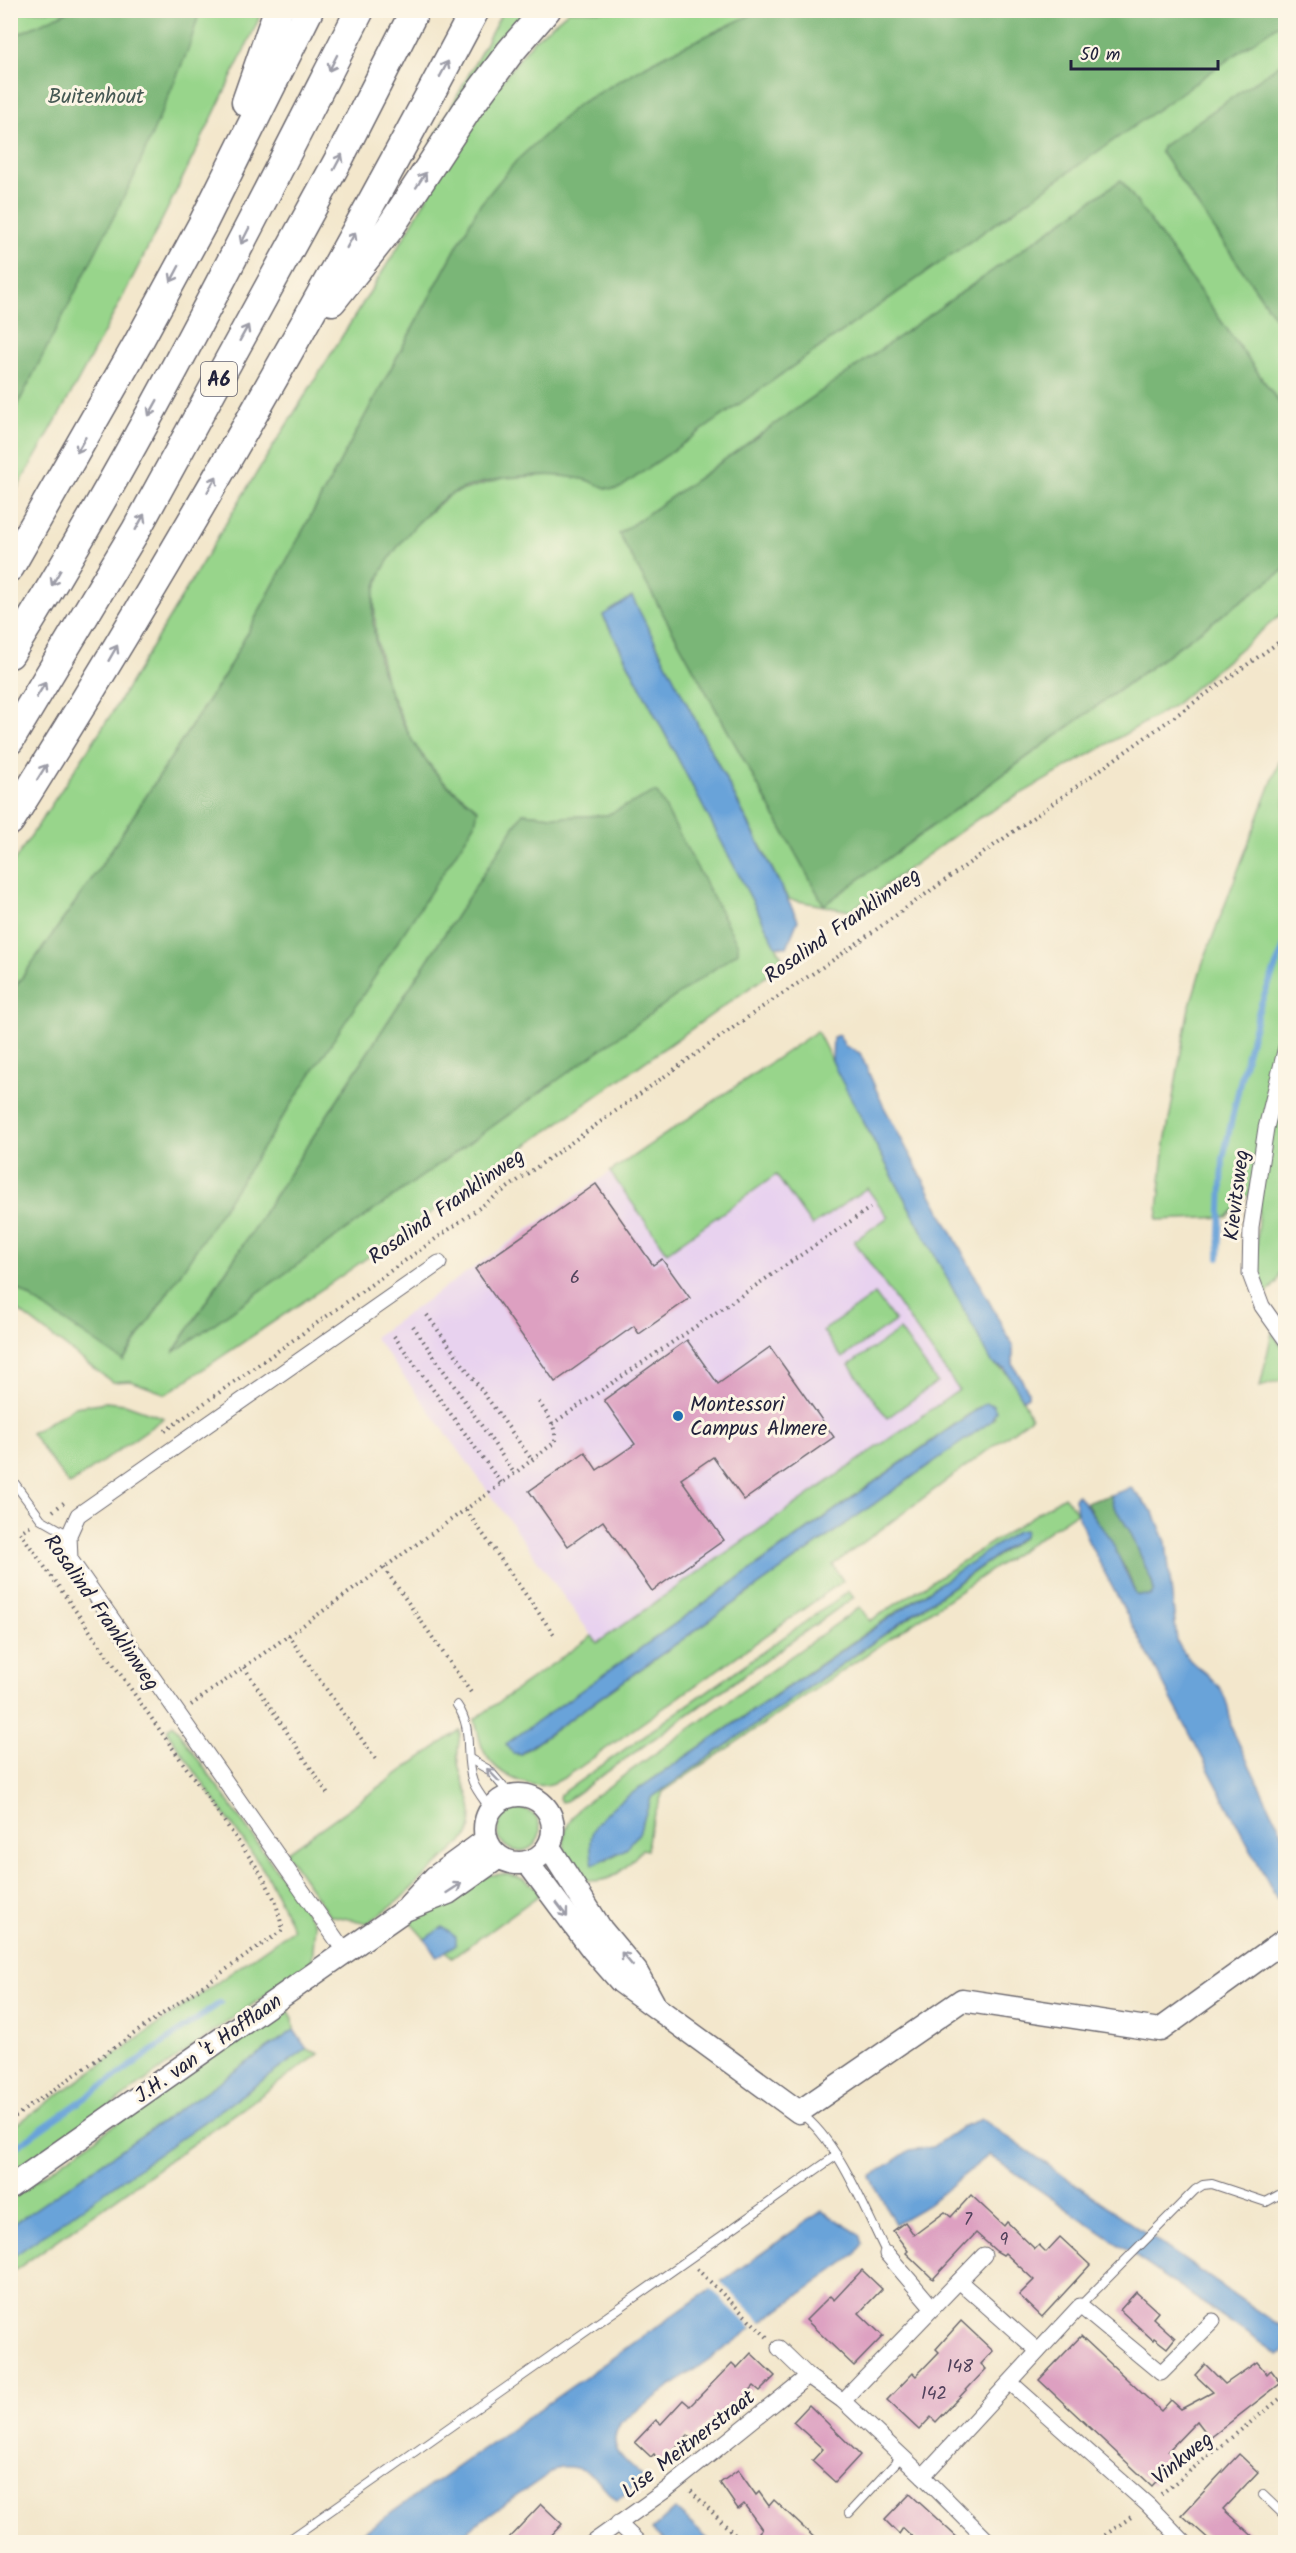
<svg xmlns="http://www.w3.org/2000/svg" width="1296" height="2553" font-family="Kalam,sans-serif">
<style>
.built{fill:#e8d2ef}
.green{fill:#98d58b;stroke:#5d7c63;stroke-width:1.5;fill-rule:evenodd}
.forest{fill:#7ab677;stroke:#4e6c59;stroke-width:1.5}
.water{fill:#69a3d9;stroke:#46628a;stroke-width:1.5}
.pier{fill:#f3e7cc}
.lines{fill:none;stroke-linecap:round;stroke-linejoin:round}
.stream{stroke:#69a3d9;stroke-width:6}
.building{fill:#dda0c1}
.lane-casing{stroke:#6b676e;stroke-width:10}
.street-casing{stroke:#6b676e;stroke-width:17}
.secondary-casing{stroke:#6b676e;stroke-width:25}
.highway-casing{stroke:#6b676e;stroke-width:31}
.path{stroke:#6b676e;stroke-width:4;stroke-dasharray:1.5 4.5;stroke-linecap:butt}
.lane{stroke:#fff;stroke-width:8}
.street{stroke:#fff;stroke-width:15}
.secondary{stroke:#fff;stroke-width:22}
.highway{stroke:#fff;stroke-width:28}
.oneway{stroke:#9c9ca7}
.poi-dot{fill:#1f6fb2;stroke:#fcf5e5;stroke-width:2}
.labels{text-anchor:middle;stroke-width:6;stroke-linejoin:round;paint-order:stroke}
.number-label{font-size:18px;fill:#51425c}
.shield{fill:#fcf5e5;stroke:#63616e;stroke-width:1.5}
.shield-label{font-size:20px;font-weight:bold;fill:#22223b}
.park-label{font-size:21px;fill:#455853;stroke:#fcf5e5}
.street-label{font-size:21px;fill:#22223b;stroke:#fcf5e5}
.poi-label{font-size:21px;fill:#22223b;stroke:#fcf5e5;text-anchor:start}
</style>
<rect width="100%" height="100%" fill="#fcf5e5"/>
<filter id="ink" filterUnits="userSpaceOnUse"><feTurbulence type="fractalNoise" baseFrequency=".0167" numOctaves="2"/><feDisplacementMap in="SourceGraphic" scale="12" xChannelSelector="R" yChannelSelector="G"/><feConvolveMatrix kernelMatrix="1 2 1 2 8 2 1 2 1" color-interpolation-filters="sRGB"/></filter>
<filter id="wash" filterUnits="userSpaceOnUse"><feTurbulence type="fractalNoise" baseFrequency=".008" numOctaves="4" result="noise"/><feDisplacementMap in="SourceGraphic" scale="24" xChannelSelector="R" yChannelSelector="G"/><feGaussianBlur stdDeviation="1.35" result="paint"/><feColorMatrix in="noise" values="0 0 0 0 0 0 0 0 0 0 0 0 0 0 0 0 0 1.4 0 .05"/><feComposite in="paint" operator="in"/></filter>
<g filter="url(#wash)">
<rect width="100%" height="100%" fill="#f3e7cc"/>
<path class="built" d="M610,1172L667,1251L776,1175L867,1188L888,1217L854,1242L959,1390L597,1643L452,1441L374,1337Z"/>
<g class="green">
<path d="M10,11H261L258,21C182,183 102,345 11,499Z"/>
<path d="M503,11H532L420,165Z"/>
<path d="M569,11H761L661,57L577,105L479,206L225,674L101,866L11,993V866L112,713L249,485L403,239L471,120L534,40Z"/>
<path d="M1285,19V61L1174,138L1162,147L1161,152L1285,332V411L1121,180L619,534L824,905L1285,569V611L1172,707L979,818L850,911L788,899L632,597L603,616L785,963L334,1281L166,1394L131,1381L112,1382L11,1305L10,1284L124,1360L328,1045L477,808L442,780L413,743L387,684L376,638L374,595L384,564L413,527L451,494L503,478L553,475L585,479L606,488H620ZM654,793L174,1351L523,813L561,817L607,815Z"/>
<path d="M1285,747V1030L1270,1087L1250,1193L1227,1217L1157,1220L1165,1143L1188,1012L1202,965Z"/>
<path d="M817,1031L857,1110L993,1364C1013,1372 1023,1399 1031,1418L833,1565L843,1581L576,1770C568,1775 558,1783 547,1785C526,1788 497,1774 486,1755C479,1744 478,1731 475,1719L592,1636L597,1643L959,1390L854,1241L888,1217L867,1188L812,1226L776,1175L667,1252L610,1172ZM979,1407L995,1417L990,1422L521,1754L518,1755L506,1744Z"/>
<path d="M1285,1067V1254L1277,1282L1266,1294L1263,1293C1244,1243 1273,1122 1285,1067Z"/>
<path d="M875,1294L895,1321L842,1358L823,1331Z"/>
<path d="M900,1330L937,1382L887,1418L849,1365Z"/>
<path d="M1272,1332L1285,1351V1382L1283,1380L1260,1387Z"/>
<path d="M106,1402L125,1404L164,1418L69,1485L31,1433L75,1407Z"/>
<path d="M1064,1496L1077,1512L663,1792L650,1828L647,1850L642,1849C622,1874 604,1890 572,1875C561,1846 559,1832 580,1807L860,1607L870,1621ZM1021,1530L1024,1537L651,1798L639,1833L626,1849L606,1860L615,1805L899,1610Z"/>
<path d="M849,1591L854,1597L566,1801L561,1802L559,1798L560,1795Z"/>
<path d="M173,1724L315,1924L312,1962L11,2176L10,2129L293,1929L267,1875L168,1733V1728Z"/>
<path d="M460,1730C460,1742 455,1755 459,1768C466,1792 479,1811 467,1837L398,1901L368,1923L329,1915L286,1853Z"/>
<circle cx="519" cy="1830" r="21"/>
<path d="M508,1874L526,1880L542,1893L452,1958L446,1951L456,1944L443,1927L425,1939L408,1920L488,1875Z"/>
<path d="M285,2005L293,2018L294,2030L11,2226L10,2199Z"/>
<path d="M307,2049L319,2054L11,2273L10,2258Z"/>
</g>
<g class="forest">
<path d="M71,10L200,11L188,50L134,177L11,418V37Z"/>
<path d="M761,10H1285L1286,19L620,488C605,492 597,482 582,479C543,471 489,476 453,493C437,501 414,526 403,540C390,557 377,574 374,596C367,653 402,740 442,780C452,791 466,799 478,809L475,824L123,1361L11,1284V993L101,866L225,674L479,206L516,161L577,105L661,57Z"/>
<path d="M1285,61V332L1161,152L1162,147L1174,138Z"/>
<path d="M1121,180L1285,411V569L824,905L619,534Z"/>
<path d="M654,792L658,794L738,945V952L173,1353L523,813L561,817L607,815Z"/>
<path d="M1110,1495L1113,1505L1130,1531L1152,1582L1154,1591L1150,1596L1136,1595L1127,1571L1086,1503Z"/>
</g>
<g class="water">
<path d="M632,597L798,920L787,947L776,946L603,615Z"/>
<path d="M839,1035L845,1046L860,1053L883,1105L1013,1346V1364L1028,1391V1396L1023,1399L1005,1369L993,1364L837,1072L832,1060L833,1037Z"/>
<path d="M986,1403L993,1405L996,1411L990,1422L520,1754L513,1753L506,1744Z"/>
<path d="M1131,1488L1154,1513L1166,1542L1177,1641C1195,1680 1227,1668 1231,1727L1285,1839V1895L1277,1899L1088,1541L1077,1512L1075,1498L1078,1495L1111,1540L1136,1595L1150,1596L1154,1591L1152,1582L1130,1531L1113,1505L1110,1495Z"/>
<path d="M1025,1530L1024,1536L651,1798L639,1833L626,1849L593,1865C587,1833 592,1826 615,1805L1017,1531Z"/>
<path d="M443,1927L456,1937V1944L437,1957L425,1939Z"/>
<path d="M294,2030L307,2049L11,2258V2226Z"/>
<path d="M982,2119L1272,2321L1285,2326V2349L1278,2355L989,2155L926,2206L895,2224L870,2177L910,2150L932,2147L962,2127Z"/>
<path d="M822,2211L859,2234L862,2244L855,2255L621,2422C604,2449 625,2460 643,2477L617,2501C597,2480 590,2465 559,2467L470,2528L461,2542H350Z"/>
<path d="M675,2509L711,2542H665L652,2530Z"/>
</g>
<path class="pier" d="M719,2280L763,2324L754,2331L709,2287Z"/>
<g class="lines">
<g class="stream">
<path d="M1219,1257L1223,1159L1243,1069L1260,1006L1286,941"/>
<path d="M10,2151L220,2003"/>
</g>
</g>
<g id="blocks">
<g class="building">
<path d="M596,1184L653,1265L662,1259L690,1298L639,1334L634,1326L555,1382L475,1269Z"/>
<path d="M687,1340L718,1384L770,1347L834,1437L744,1500L713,1457L681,1479L724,1540L652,1591L603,1521L568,1546L529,1491L585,1452L597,1470L635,1444L604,1400Z"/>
<path d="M971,2195L1004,2226L1007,2222L1035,2249L1039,2245L1046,2252L1060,2237L1090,2265L1042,2317L1019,2295L1034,2280L1005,2253L1003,2255L996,2251L976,2233L933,2279L906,2253L908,2251L893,2231L905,2222L914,2235L945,2212L951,2217Z"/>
<path d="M862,2270L882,2289L859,2313L883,2336L854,2366L806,2320L830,2296L834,2300Z"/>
<path d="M1136,2292L1158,2312L1153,2318L1175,2338L1167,2348L1154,2338L1153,2340L1120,2310Z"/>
<path d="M961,2321L993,2351L981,2364L986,2369L936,2422L931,2417L919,2430L887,2400L913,2373L916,2376L939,2352L936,2349Z"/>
<path d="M1081,2336L1161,2411L1171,2400L1181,2409L1213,2392L1195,2375L1205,2364L1225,2384L1257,2362L1267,2374L1271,2370L1281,2383L1210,2438L1197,2421L1168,2451L1177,2459L1152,2486L1039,2380Z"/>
<path d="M751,2353L775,2376L760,2391L754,2386L722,2420L717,2414L692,2439L688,2435L660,2463L654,2454L651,2457L635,2442L656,2420L661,2424L683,2400L690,2406L732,2363L737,2368Z"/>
<path d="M809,2405L860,2455L835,2482L812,2461L823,2449L793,2422Z"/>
<path d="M1239,2454L1258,2472L1223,2509L1259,2542H1212L1182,2515Z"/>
<path d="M738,2470L756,2495L759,2492L769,2506L774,2500L819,2542H770L759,2532L762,2529L744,2504L738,2509L720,2483Z"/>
<path d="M910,2494L934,2516L962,2542H918L903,2528L899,2534L885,2520Z"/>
<path d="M541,2504L562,2524L545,2542H505Z"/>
</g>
</g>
</g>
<g filter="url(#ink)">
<use href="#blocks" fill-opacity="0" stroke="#6b676e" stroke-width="1.5"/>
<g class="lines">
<g class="lane-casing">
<g id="lane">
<path d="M10,1477L41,1519L69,1535"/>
<path d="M457,1705C475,1731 463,1756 473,1782C477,1792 485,1801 491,1810"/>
<path d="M470,1759L489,1770L511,1796"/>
<path d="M1275,1949L1286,1969"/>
<path d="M800,2113C839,2141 865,2211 887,2254"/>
<path d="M1080,2306L1195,2190L1203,2185L1212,2184L1266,2202L1286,2191"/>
<path d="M1263,2495L1286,2517"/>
<path d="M849,2513L902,2456"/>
<path d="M286,2542L837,2155"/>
</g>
</g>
<g class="street-casing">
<g id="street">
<path d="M1286,1047L1266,1128L1251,1227L1250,1274L1262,1306L1286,1340"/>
<path d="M345,1952L70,1559L69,1535L78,1515L439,1263"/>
<path d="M887,2254L933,2308"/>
<path d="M959,2281L1038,2351"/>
<path d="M779,2348L808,2376L843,2401L923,2476L989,2542"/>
<path d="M1011,2383L1148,2505L1184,2542"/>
<path d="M843,2401L984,2255"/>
<path d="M923,2476L1080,2306L1161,2373L1213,2321"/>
<path d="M618,2523L638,2542"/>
<path d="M593,2542L666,2490L808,2376"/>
</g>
</g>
<g class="secondary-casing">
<g id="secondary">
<circle cx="519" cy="1829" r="34"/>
<path d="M549,1847L601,1929L636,1971L653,2002"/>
<path d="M527,1862L592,1949L621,1982L799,2112L962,2000L1160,2030L1286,1939"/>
<path d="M410,1904L435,1877L486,1840"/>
<path d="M10,2187L405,1910L448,1893L499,1857"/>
</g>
</g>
<g class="highway-casing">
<g id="highway">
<path d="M246,102L278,10"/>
<path d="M332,301L389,229L469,107L510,52L546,10"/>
<path d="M10,567L138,343L203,223L309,10"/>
<path d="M10,654C140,447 249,227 360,10"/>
<path d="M10,740L136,530L340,157L415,10"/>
<path d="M10,821C176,558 329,286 475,10"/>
</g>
</g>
<g class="path">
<path d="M427,1315L532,1460"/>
<path d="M413,1326L514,1473"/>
<path d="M394,1336L501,1483"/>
<path d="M552,1424L870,1208"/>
<path d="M165,1431L758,1010L839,956L1286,637"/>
<path d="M466,1510L555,1636"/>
<path d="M53,1511L66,1501"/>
<path d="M384,1568L472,1694"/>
<path d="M288,1635L377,1761"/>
<path d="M244,1667L329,1796"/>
<path d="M191,1705L497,1487L555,1442C557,1425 546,1413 537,1399"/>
<path d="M10,2120L283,1930L275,1900L260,1872L20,1532L31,1525"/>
<path d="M697,2269L767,2337"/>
<path d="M691,2491L742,2542"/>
<path d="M1161,2494L1286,2394"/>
<path d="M1095,2542L1134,2515"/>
</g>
<use href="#lane" class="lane"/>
<use href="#street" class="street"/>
<use href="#secondary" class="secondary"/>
<use href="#highway" class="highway"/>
</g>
<defs><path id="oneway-shaft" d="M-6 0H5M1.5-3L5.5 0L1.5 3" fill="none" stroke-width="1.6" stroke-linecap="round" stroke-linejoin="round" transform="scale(1.5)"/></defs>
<g class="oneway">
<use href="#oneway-shaft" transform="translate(333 63) rotate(117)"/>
<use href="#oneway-shaft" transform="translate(444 69) rotate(-62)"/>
<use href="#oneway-shaft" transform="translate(338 162) rotate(-62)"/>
<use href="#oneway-shaft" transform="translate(421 180) rotate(-57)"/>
<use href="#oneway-shaft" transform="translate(245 236) rotate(117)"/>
<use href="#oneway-shaft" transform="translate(351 240) rotate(-61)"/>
<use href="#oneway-shaft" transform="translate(175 274) rotate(118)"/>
<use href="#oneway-shaft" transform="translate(244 333) rotate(-61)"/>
<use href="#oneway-shaft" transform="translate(153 408) rotate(119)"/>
<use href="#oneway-shaft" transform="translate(81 445) rotate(120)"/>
<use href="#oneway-shaft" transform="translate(212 484) rotate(-60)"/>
<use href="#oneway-shaft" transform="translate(140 522) rotate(-61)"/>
<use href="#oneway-shaft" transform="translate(56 578) rotate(120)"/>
<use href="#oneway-shaft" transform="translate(113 653) rotate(-60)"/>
<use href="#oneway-shaft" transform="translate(41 690) rotate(-59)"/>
<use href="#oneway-shaft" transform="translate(42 772) rotate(-58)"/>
<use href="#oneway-shaft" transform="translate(493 1775) rotate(-134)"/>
<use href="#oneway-shaft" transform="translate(454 1888) rotate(-33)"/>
<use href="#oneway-shaft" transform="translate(562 1910) rotate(53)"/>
<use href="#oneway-shaft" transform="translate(627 1959) rotate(-130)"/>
</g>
</g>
<circle class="poi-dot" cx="678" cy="1416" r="6"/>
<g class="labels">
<g class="number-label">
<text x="575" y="1283">6</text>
<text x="968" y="2225">7</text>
<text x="1004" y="2245">9</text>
<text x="960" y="2372">148</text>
<text x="934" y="2399">142</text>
</g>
<rect class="shield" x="201" y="362" width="36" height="34" rx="4.5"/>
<g class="shield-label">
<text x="219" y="386">A6</text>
</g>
<g class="park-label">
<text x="96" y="103">Buitenhout</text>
</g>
<g class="street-label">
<text transform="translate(842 925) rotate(-35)" y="7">Rosalind Franklinweg</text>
<text transform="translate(1236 1195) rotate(-83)" y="7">Kievitsweg</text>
<text transform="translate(446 1206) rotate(-35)" y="7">Rosalind Franklinweg</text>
<text transform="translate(102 1612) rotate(55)" y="7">Rosalind Franklinweg</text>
<text transform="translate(208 2048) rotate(-35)" y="7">J.H. van 't Hofflaan</text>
<text transform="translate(688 2444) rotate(-38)" y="7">Lise Meitnerstraat</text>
<text transform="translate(1182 2458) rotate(-39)" y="7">Vinkweg</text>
</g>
<g class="poi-label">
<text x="690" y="1411">Montessori<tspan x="690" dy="24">Campus Almere</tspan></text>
</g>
</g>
<rect width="1296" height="2553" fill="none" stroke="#fcf5e5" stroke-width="36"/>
<path d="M1071 60v9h147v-9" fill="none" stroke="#22223b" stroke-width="3"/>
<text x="1080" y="60" font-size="18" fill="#22223b" stroke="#fcf5e5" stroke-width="4.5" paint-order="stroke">50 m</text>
</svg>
